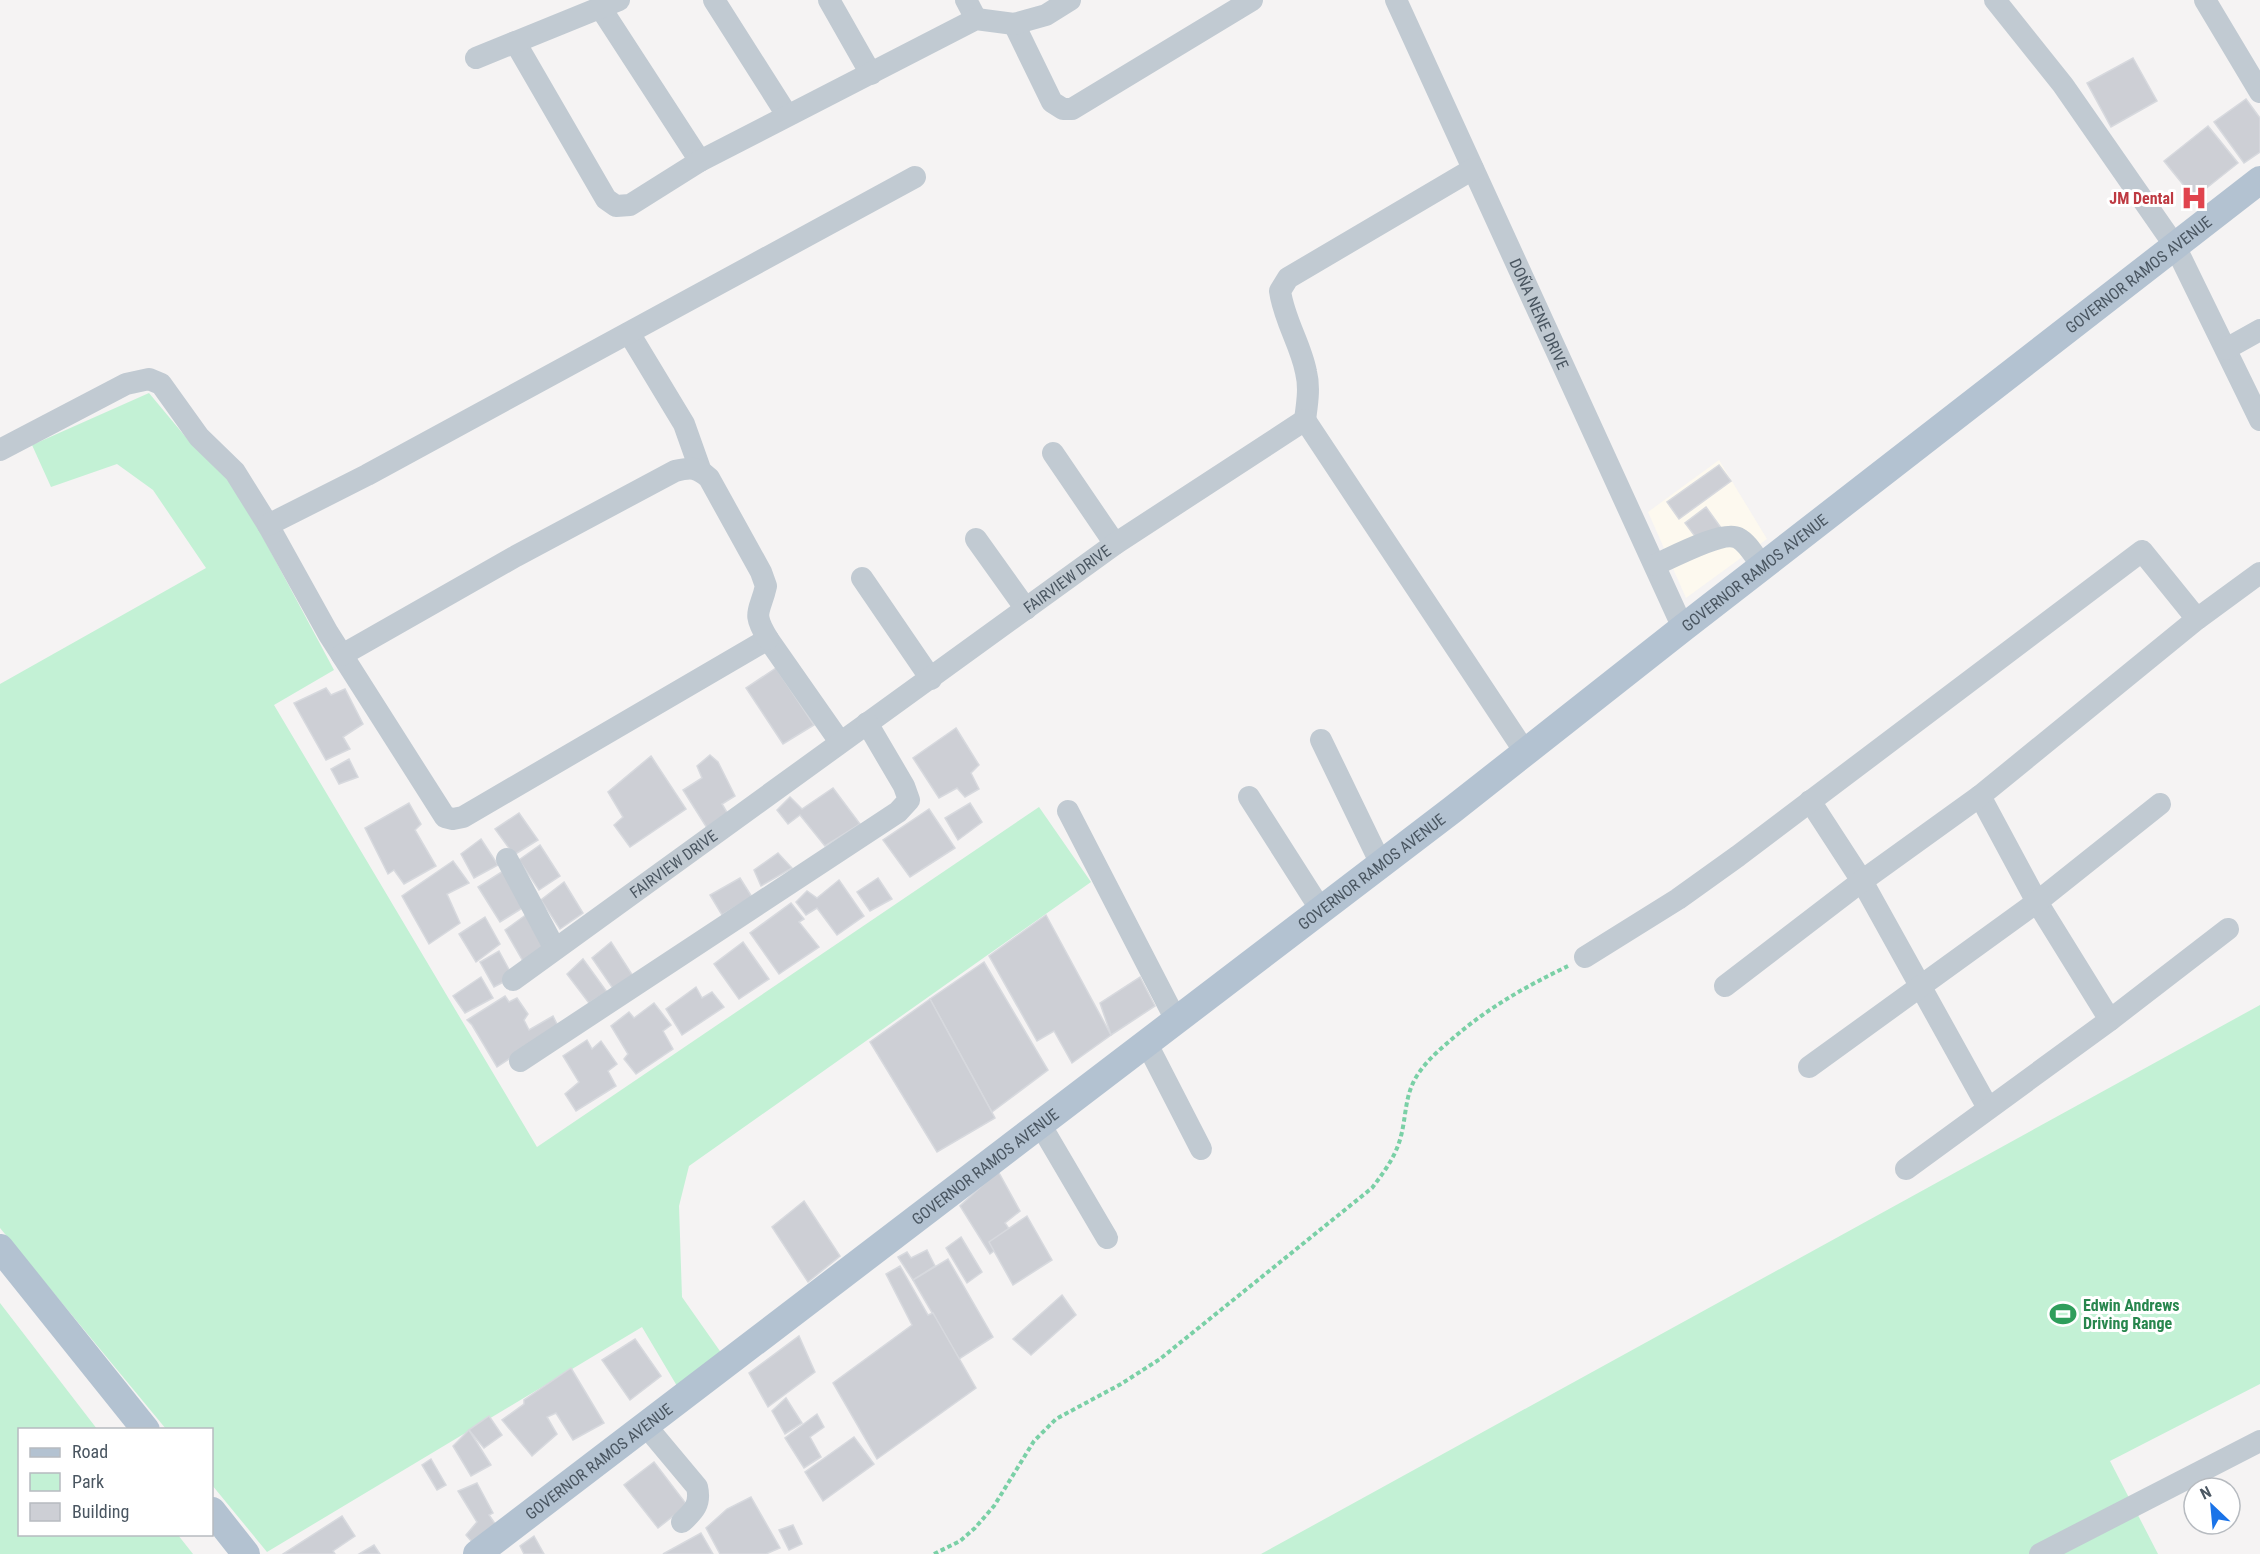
<svg xmlns="http://www.w3.org/2000/svg" width="2260" height="1554" font-family="'Roboto Condensed',sans-serif">
<style>
.commercial{fill:#fdf9ef}
.green{fill:#c3f1d5}
.building{fill:#cdcfd5;stroke:#d7d9de;stroke-width:1.5}
.lines{fill:none;stroke-linecap:round;stroke-linejoin:round}
.path{stroke:#7ad0a6;stroke-width:4;stroke-dasharray:4.5 3;stroke-linecap:butt}
.minor{stroke:#c1cad2;stroke-width:22}
.major{stroke:#b3c2d1;stroke-width:28}
.labels{text-anchor:middle;stroke-width:6;stroke-linejoin:round;paint-order:stroke}
.health-label{font-size:16px;font-weight:bold;fill:#be3a42;stroke:#fff;text-anchor:end}
.street-label{font-size:16px;fill:#4a5661;stroke:#fff}
.leisure-label{font-size:16px;font-weight:bold;fill:#27864d;stroke:#fff;text-anchor:start}
</style>
<rect width="100%" height="100%" fill="#f5f3f3"/>
<path class="commercial" d="M1719,460L1767,539L1686,598L1648,512Z"/>
<g class="green">
<path d="M149,393L189,441L226,475L258,528L334,670L274,705L537,1147L1039,807L1091,882L689,1166L679,1206L682,1297L722,1354L677,1386L642,1327L267,1552L212,1485V1430L166,1429L0,1228V684L206,568L153,490L117,464L51,487L32,445Z"/>
<path d="M2260,1005V1384L2110,1461L2158,1554H1261Z"/>
<path d="M0,1303L97,1429L20,1430V1534L178,1535L193,1554H0Z"/>
</g>
<g class="building">
<path d="M2133,58L2157,101L2111,127L2087,83Z"/>
<path d="M2246,99L2260,118V152L2244,163L2214,122Z"/>
<path d="M2208,126L2238,163L2194,198L2164,161Z"/>
<path d="M1719,465L1731,481L1679,519L1667,502Z"/>
<path d="M1706,507L1727,536L1706,551L1685,523Z"/>
<path d="M776,668L814,725L783,744L746,688Z"/>
<path d="M326,688L331,695L345,689L363,724L343,737L350,749L326,760L294,703Z"/>
<path d="M956,728L979,765L971,773L979,789L965,797L957,788L939,798L913,758Z"/>
<path d="M710,755L718,762L735,796L722,804L728,814L707,828L683,790L702,778L697,766Z"/>
<path d="M651,756L686,809L630,847L614,825L623,817L608,792Z"/>
<path d="M349,759L358,777L339,784L331,769Z"/>
<path d="M833,788L860,824L825,846L800,815L788,824L777,810L790,797L802,809Z"/>
<path d="M409,803L421,824L415,830L436,866L404,884L394,870L388,874L365,828Z"/>
<path d="M970,803L982,822L958,840L945,818Z"/>
<path d="M929,809L955,848L910,877L883,840Z"/>
<path d="M519,813L538,840L514,855L495,829Z"/>
<path d="M481,839L498,865L474,878L461,854Z"/>
<path d="M540,845L560,876L539,890L519,860Z"/>
<path d="M778,853L792,868L761,886L754,870Z"/>
<path d="M453,861L469,883L447,894L460,923L429,944L402,896Z"/>
<path d="M503,871L524,907L500,922L478,887Z"/>
<path d="M740,878L752,897L722,915L710,895Z"/>
<path d="M878,878L892,899L870,911L857,892Z"/>
<path d="M839,880L864,916L837,935L817,908L806,915L796,902L807,891L817,898Z"/>
<path d="M564,882L583,913L560,929L541,900Z"/>
<path d="M791,903L804,919L799,922L819,947L779,974L750,933Z"/>
<path d="M527,914L545,948L524,963L505,930Z"/>
<path d="M1046,915L1111,1035L1072,1063L1054,1031L1037,1041L989,956Z"/>
<path d="M485,917L500,944L476,962L459,934Z"/>
<path d="M611,942L633,976L614,990L592,958Z"/>
<path d="M743,942L769,979L739,999L714,964Z"/>
<path d="M499,951L513,977L494,987L480,962Z"/>
<path d="M583,959L607,992L589,1003L567,974Z"/>
<path d="M984,962L1048,1070L992,1112L930,999Z"/>
<path d="M481,977L493,998L465,1013L453,996Z"/>
<path d="M1140,977L1155,1006L1111,1035L1100,1003Z"/>
<path d="M696,987L702,998L712,992L724,1007L682,1035L666,1009Z"/>
<path d="M505,996L509,1002L517,998L528,1014L524,1020L529,1030L553,1016L558,1026L497,1067L472,1025L467,1020Z"/>
<path d="M930,999L995,1118L937,1152L870,1042Z"/>
<path d="M654,1003L671,1025L663,1031L673,1049L636,1074L624,1059L628,1054L611,1026L629,1012L634,1018Z"/>
<path d="M587,1040L592,1049L601,1041L617,1064L608,1071L616,1086L576,1111L565,1094L579,1082L563,1056Z"/>
<path d="M998,1171L1020,1211L1005,1223L1014,1236L990,1254L960,1206Z"/>
<path d="M804,1201L840,1256L808,1282L772,1227Z"/>
<path d="M1027,1216L1052,1260L1013,1285L989,1242Z"/>
<path d="M961,1237L982,1272L967,1283L946,1248Z"/>
<path d="M927,1250L935,1266L913,1280L898,1257L907,1252L911,1258Z"/>
<path d="M948,1259L993,1337L959,1359L913,1280Z"/>
<path d="M900,1266L928,1315L933,1313L976,1388L877,1459L833,1383L912,1325L886,1274Z"/>
<path d="M1062,1295L1076,1315L1031,1355L1013,1339Z"/>
<path d="M799,1336L815,1372L768,1407L749,1373Z"/>
<path d="M635,1339L661,1376L630,1400L602,1360Z"/>
<path d="M571,1368L604,1423L573,1440L556,1413L547,1417L557,1434L532,1456L502,1420L524,1404V1400Z"/>
<path d="M786,1398L802,1423L785,1434L772,1411Z"/>
<path d="M817,1414L824,1427L810,1437L821,1457L804,1468L785,1438Z"/>
<path d="M489,1416L502,1435L484,1448L469,1430Z"/>
<path d="M469,1430L491,1465L471,1476L453,1446Z"/>
<path d="M854,1437L874,1464L823,1501L805,1472Z"/>
<path d="M431,1459L446,1485L437,1490L422,1465Z"/>
<path d="M654,1462L687,1505L658,1528L624,1485Z"/>
<path d="M477,1483L493,1513L489,1515L496,1525L472,1542L466,1535L477,1522L458,1491Z"/>
<path d="M751,1497L780,1548L766,1554H720L706,1528L727,1509Z"/>
<path d="M342,1516L355,1536L333,1551L335,1554H283Z"/>
<path d="M793,1525L802,1544L789,1550L779,1530Z"/>
<path d="M701,1533L713,1554H663Z"/>
<path d="M534,1536L544,1554H524L520,1546Z"/>
<path d="M374,1545L380,1554H359Z"/>
</g>
<g class="lines">
<path class="path" d="M934,1554L960,1541L975,1528L994,1506L1034,1441L1056,1419L1121,1384L1160,1359L1372,1188C1384,1172 1396,1156 1401,1136C1406,1117 1405,1097 1415,1079C1424,1063 1439,1050 1452,1039C1489,1007 1525,987 1568,966"/>
<g class="minor">
<path d="M714,0L787,115"/>
<path d="M829,0L871,74"/>
<path d="M966,0L976,19"/>
<path id="s1" d="M1396,0L1683,628"/>
<path d="M1995,0L2063,85L2175,246L2260,420"/>
<path d="M2205,0L2260,92"/>
<path d="M600,7L700,161"/>
<path d="M1014,24L1052,102L1063,109H1072L1252,0"/>
<path d="M515,42L606,199L616,206L630,205L700,161L976,19L1014,24L1046,15L1070,0"/>
<path d="M476,58L619,0"/>
<path d="M629,333L684,424L700,469"/>
<path d="M2226,349L2260,330"/>
<path d="M1305,420C1307,404 1310,388 1306,372C1301,345 1284,320 1280,291L1288,278L1473,169"/>
<path d="M0,450L126,384L149,379L161,384L199,437L235,472L268,525L328,633L445,817L453,819L463,817L768,639L840,742"/>
<path d="M1053,453L1115,544"/>
<path d="M268,525L367,475L915,177"/>
<path d="M976,539L1026,609"/>
<path d="M1655,565C1671,558 1723,530 1738,538C1748,543 1755,557 1762,566"/>
<path d="M862,578L931,679"/>
<path d="M342,655L516,556L675,471C691,467 697,467 709,478L761,572L766,586C760,613 751,611 768,639"/>
<path d="M1321,740L1381,864"/>
<path d="M1980,796L2037,902L2110,1020"/>
<path d="M1249,797L1321,910"/>
<path d="M1810,801L1862,881L1988,1108"/>
<path d="M1068,811L1177,1022"/>
<path d="M507,859L555,949"/>
<path d="M1585,957L1678,899L1738,856L2142,551L2197,619"/>
<path id="s2" d="M513,980L1115,544L1305,420L1525,752"/>
<path d="M1725,986L1862,881L1980,796L2197,619L2260,573"/>
<path d="M1147,1044L1201,1149"/>
<path d="M520,1061L898,812L909,800L904,786L867,723"/>
<path d="M1809,1067L2037,902L2160,804"/>
<path d="M1040,1124L1107,1238"/>
<path d="M1906,1169L2110,1020L2228,929"/>
<path d="M646,1426L697,1487C701,1504 694,1511 682,1522"/>
<path d="M2040,1554L2260,1441"/>
</g>
<g class="major">
<path d="M0,1248L146,1430"/>
<path d="M212,1511L246,1554"/>
<path id="s3" d="M477,1554L1452,810L1683,628L2260,180"/>
</g>
</g>
<defs>
<g id="hospital-bare" transform="scale(2.07)"><path d="M-5-5h3v3.5h4V-5h3V5h-3V1.5h-4V5h-3Z" fill="#e0444e" stroke="#fff" stroke-width="2.5" paint-order="stroke"/></g>
<g id="stadium-bare" transform="scale(2.07)"><path d="M0-5a6.5 5 0 1 0 0 10a6.5 5 0 1 0 0-10ZM-3.5-1.8h7v3.6h-7Z" fill="#2e9e5b" stroke="#fff" stroke-width="2.5" paint-order="stroke"/></g>
</defs>
<g fill-rule="evenodd">
<use href="#hospital-bare" x="2194" y="198"/>
<use href="#stadium-bare" x="2063" y="1314"/>
</g>
<g class="labels">
<g class="health-label">
<text x="2174" y="204">JM Dental</text>
</g>
<g class="street-label">
<text dy="6" stroke="none"><textPath href="#s3" startOffset="2097">GOVERNOR RAMOS AVENUE</textPath></text>
<text dy="6" stroke="none"><textPath href="#s1" startOffset="345">DOÑA NENE DRIVE</textPath></text>
<text dy="6" stroke="none"><textPath href="#s3" startOffset="1611">GOVERNOR RAMOS AVENUE</textPath></text>
<text dy="6" stroke="none"><textPath href="#s2" startOffset="684">FAIRVIEW DRIVE</textPath></text>
<text dy="6" stroke="none"><textPath href="#s2" startOffset="198">FAIRVIEW DRIVE</textPath></text>
<text dy="6" stroke="none"><textPath href="#s3" startOffset="1125">GOVERNOR RAMOS AVENUE</textPath></text>
<text dy="6" stroke="none"><textPath href="#s3" startOffset="639">GOVERNOR RAMOS AVENUE</textPath></text>
<text dy="6" stroke="none"><textPath href="#s3" startOffset="153">GOVERNOR RAMOS AVENUE</textPath></text>
</g>
<g class="leisure-label">
<text x="2083" y="1311">Edwin Andrews<tspan x="2083" dy="18">Driving Range</tspan></text>
</g>
</g>
<rect x="18" y="1428" width="195" height="108" fill="#ffffff" stroke="#b7bbc0" stroke-width="1.5"/>
<rect x="30" y="1448" width="30" height="9" fill="#b3c2d1" stroke="#b7bbc0" stroke-width="1.5"/>
<text x="72" y="1458" font-size="18" fill="#4a5661">Road</text>
<rect x="30" y="1473" width="30" height="18" fill="#c3f1d5" stroke="#b7bbc0" stroke-width="1.5"/>
<text x="72" y="1488" font-size="18" fill="#4a5661">Park</text>
<rect x="30" y="1503" width="30" height="18" fill="#cdcfd5" stroke="#b7bbc0" stroke-width="1.5"/>
<text x="72" y="1518" font-size="18" fill="#4a5661">Building</text>
<g transform="translate(2212 1506) rotate(334)"><circle r="28" fill="#ffffff" stroke="#b7bbc0" stroke-width="1.5"/>
<path d="M0-4.5L10 22L0 15L-10 22Z" fill="#1a73e8"/>
<text y="-9" font-size="16" font-weight="bold" text-anchor="middle" fill="#4a5661">N</text>
</g>
</svg>
